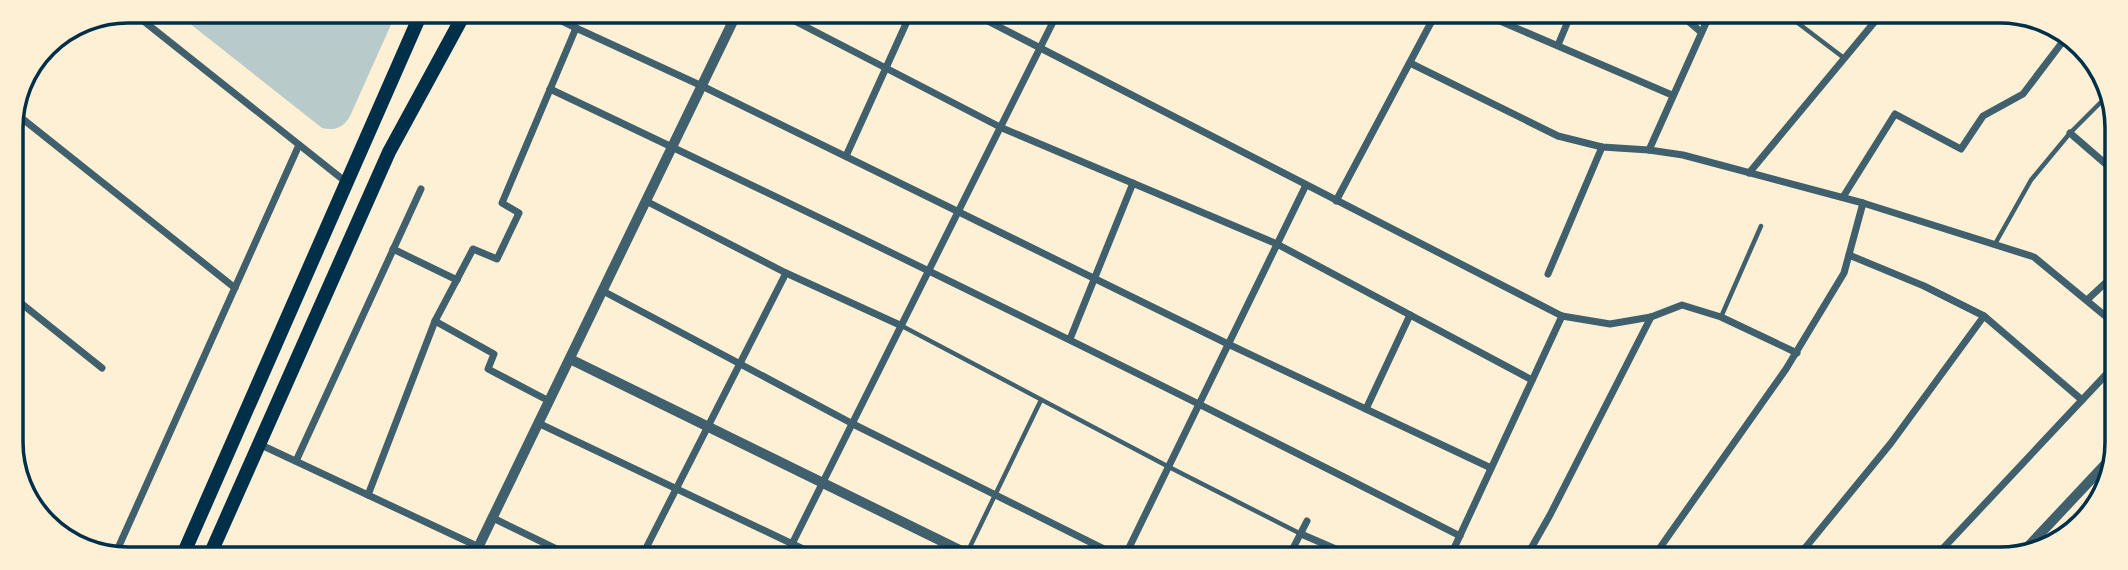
<svg xmlns="http://www.w3.org/2000/svg" width="2128" height="570" font-family="'Roboto Serif',serif">
<style>
.green{fill:#b9caca}
.lines{fill:none;stroke-linecap:round;stroke-linejoin:round}
.service{stroke:#3f606c;stroke-width:4.5}
.minor{stroke:#3f606c;stroke-width:7}
.tertiary{stroke:#3f606c;stroke-width:10}
.primary{stroke:#003049;stroke-width:14}
.rim{fill:none;stroke:#003049;stroke-width:3.5}
</style>
<rect width="100%" height="100%" fill="#fdf0d5"/>
<path class="green" d="M394,18L350,116C343,128 335,131 322,128L184,19Z"/>
<g class="lines">
<g class="service">
<path d="M1786,14L1844,58"/>
<path d="M1995,244L2031,180L2070,133L2109,94"/>
<path d="M1721,317L1761,226"/>
<path d="M902,326L1169,467L1301,534"/>
<path d="M2100,471L2107,479"/>
<path d="M967,553L1041,400"/>
</g>
<g class="minor">
<path d="M1680,14L1701,32"/>
<path d="M1486,15L1672,95"/>
<path d="M978,16L1562,316L1610,324L1651,317L1682,305L1721,317L1797,353"/>
<path d="M787,17L1002,128L1277,244L1532,380"/>
<path d="M556,18L576,28"/>
<path d="M141,19L346,182"/>
<path d="M1558,45L1571,14"/>
<path d="M1410,63L1558,136L1602,147L1649,150L1683,155L1863,203L2034,257L2115,324"/>
<path d="M550,89C856,234 1159,382 1460,536"/>
<path d="M14,112L235,288"/>
<path d="M2070,133L2115,172"/>
<path d="M1649,150L1710,14"/>
<path d="M846,156L909,17"/>
<path d="M1749,173L1882,13"/>
<path d="M1843,197L1895,114L1961,149L1983,116L2023,94L2067,36"/>
<path d="M646,201L786,273L902,326"/>
<path d="M1336,201L1435,15"/>
<path d="M393,249L457,280"/>
<path d="M1849,255L1924,286L1984,316L2082,400"/>
<path d="M1548,274L1602,147"/>
<path d="M603,291L853,424L1122,558"/>
<path d="M12,296L102,368"/>
<path d="M2087,300L2115,274"/>
<path d="M435,321L494,354L488,369L549,401"/>
<path d="M1070,339L1133,183"/>
<path d="M1366,409L1410,315"/>
<path d="M538,423L822,558"/>
<path d="M259,444L479,547"/>
<path d="M296,461L421,189"/>
<path d="M26,490L32,495"/>
<path d="M368,495L435,321L473,249L497,259L519,213L502,203L576,28L702,86L1228,344L1491,468"/>
<path d="M493,518L575,558"/>
<path d="M1301,534L1359,559"/>
<path d="M114,557L299,145"/>
<path d="M641,558L786,273"/>
<path d="M785,558L1056,16"/>
<path d="M1124,558L1306,185"/>
<path d="M1288,558L1307,521"/>
<path d="M1449,559L1562,316"/>
<path d="M1525,559L1550,515L1651,317"/>
<path d="M1652,559L1786,369L1844,273L1863,203"/>
<path d="M1796,559L1891,443L1984,316"/>
<path d="M1933,559L2115,365"/>
</g>
<g class="tertiary">
<path d="M570,359L976,558"/>
<path d="M2022,553L2115,454"/>
<path d="M473,558L735,17"/>
</g>
<g class="primary">
<path d="M182,557L419,18"/>
<path d="M209,557L389,152L462,18"/>
</g>
</g>
<path d="M0 0H2128V570H0ZM128 23H2000A105 105 0 0 1 2105 128V442A105 105 0 0 1 2000 547H128A105 105 0 0 1 23 442V128A105 105 0 0 1 128 23Z" fill="#fdf0d5" fill-rule="evenodd"/>
<path class="rim" d="M128 23H2000A105 105 0 0 1 2105 128V442A105 105 0 0 1 2000 547H128A105 105 0 0 1 23 442V128A105 105 0 0 1 128 23Z"/>
</svg>
